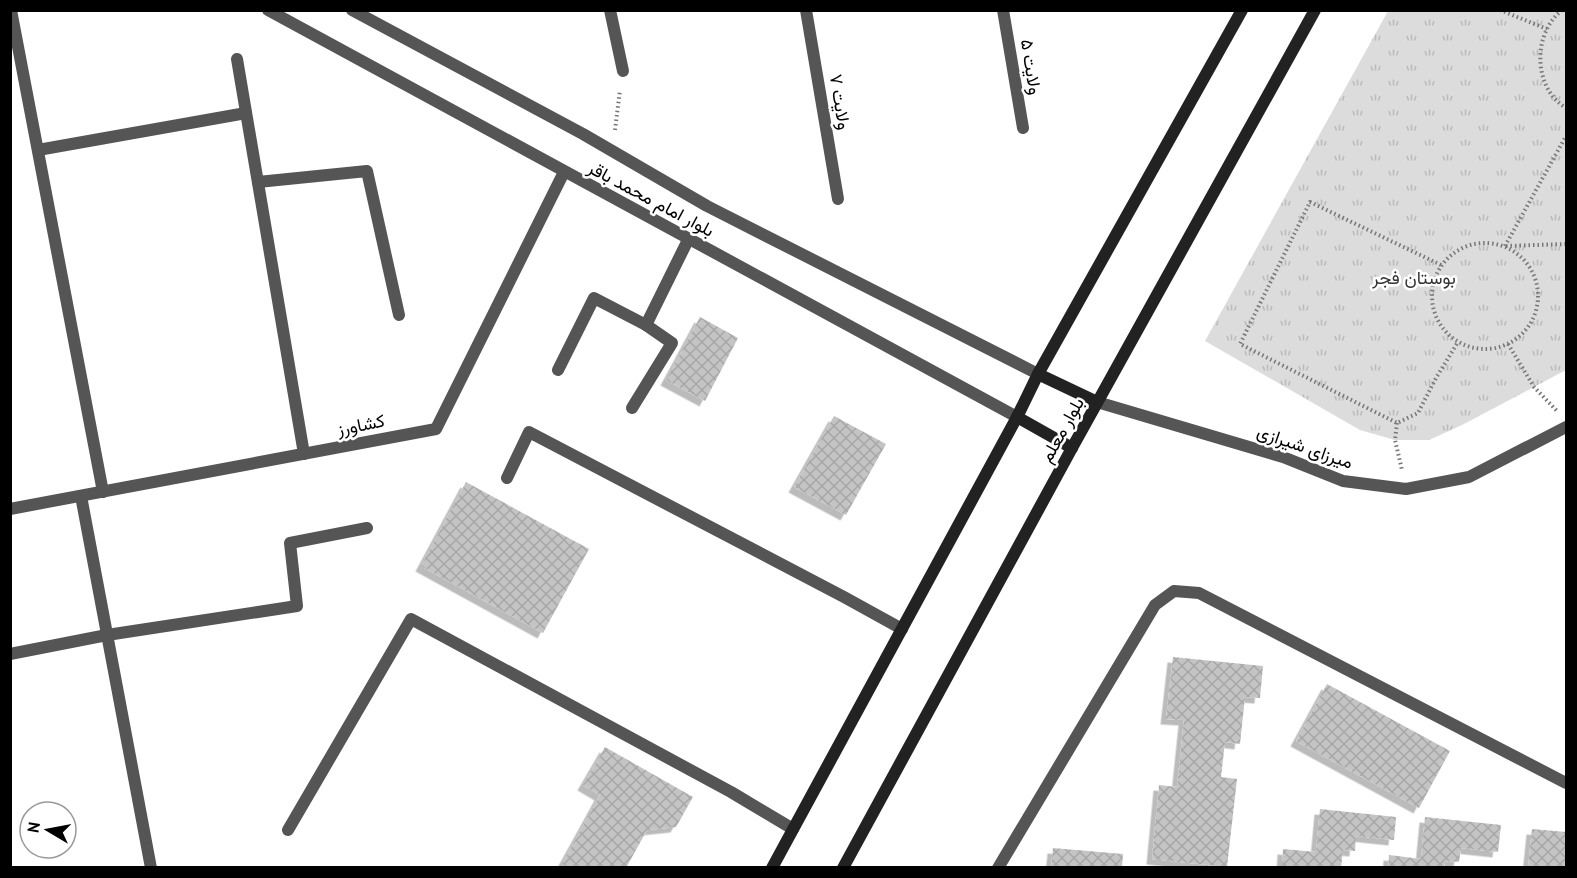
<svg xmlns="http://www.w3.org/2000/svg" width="1577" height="878" font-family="'PT Sans',Vazirmatn,sans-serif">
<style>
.park{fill:url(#park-tufts)}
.building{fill:url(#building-cross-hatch);filter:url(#shadow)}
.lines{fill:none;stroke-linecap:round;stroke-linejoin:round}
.path{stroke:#777;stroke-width:4;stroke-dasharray:1.5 3;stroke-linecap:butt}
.service{stroke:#555;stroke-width:12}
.minor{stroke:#555;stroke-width:12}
.tertiary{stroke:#555;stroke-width:12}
.secondary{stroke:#222;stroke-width:12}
.labels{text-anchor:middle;stroke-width:5;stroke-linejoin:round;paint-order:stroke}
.street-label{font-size:18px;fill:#000;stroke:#fff}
.park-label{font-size:18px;fill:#333;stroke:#fff}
</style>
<defs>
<pattern id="park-tufts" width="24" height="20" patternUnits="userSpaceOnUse" patternTransform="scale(1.5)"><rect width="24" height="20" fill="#dcdcdc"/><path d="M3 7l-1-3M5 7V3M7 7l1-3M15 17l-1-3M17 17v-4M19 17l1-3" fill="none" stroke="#bbb"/></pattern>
<pattern id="building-cross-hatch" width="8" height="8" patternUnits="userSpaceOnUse" patternTransform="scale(1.5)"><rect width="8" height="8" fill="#c4c4c4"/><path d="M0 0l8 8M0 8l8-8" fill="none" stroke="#a7a7a7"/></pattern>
<filter id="shadow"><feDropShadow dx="-5.5" dy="5.5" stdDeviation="0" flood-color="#0004"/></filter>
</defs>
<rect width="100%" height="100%" fill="#fff"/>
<path class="park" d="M1388,11H1566V370L1462,425L1429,440H1395L1360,430L1205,341Z"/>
<g class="building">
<path d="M700,317L738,338L705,401L666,380Z"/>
<path d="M834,416L886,444L846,515L794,487Z"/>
<path d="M466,482L589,549L543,633L421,566Z"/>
<path d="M1173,657L1263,666L1260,698L1245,697L1240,744L1225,742L1221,777L1237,779L1227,867L1152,859L1159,785L1177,787L1184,720L1166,719Z"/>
<path d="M1327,684L1450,751L1419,808L1296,741Z"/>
<path d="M605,747L693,797L676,827L647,830L626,868H569L562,864L600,795L583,785Z"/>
<path d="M1320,809L1396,817L1394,840L1356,836L1355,851L1343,850L1341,868H1282L1283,849L1316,852Z"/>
<path d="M1425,817L1501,825L1498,852L1461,848L1459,862L1445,861L1444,868H1388L1389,855L1421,859Z"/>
<path d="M1532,829L1566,832V868H1528Z"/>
<path d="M1053,848L1123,854L1122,868H1051Z"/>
</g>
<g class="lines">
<g class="path">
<path d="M1500,10L1547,29"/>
<path d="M1562,10C1532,34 1533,88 1566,108"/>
<path d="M615,130L620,90"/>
<circle cx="1485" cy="296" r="53"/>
<path d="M1505,246L1566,136"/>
<path d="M1506,246L1566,244"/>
<path d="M1441,265L1310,202L1240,344L1397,423L1418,413L1436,378L1458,342"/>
<path d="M1508,344L1534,387L1557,411"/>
<path d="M1397,423L1395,440L1402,470"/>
</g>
<g class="service">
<path d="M646,325L688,240"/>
<path d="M558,370L594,298L646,325L672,343L632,408"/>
<path d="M507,478L529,432L844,597L902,629"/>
<path d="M288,830L411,619L731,792L793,829"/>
</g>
<g class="minor">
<path d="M11,10L103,492"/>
<path d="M610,10L623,71"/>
<path d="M806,10L838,199"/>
<path d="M1003,10L1023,128"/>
<path d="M237,59L304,454"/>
<path d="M38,150L246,113"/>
<path d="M258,182L367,171L399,315"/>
<path d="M81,496L151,868"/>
<path d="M10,509L436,429L564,172"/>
<path d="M10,654L107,635L297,606L290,543L367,528"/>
<path d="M998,868L1155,605L1174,591L1199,593L1566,783"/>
</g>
<g class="tertiary">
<path d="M268,10L1017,417"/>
<path d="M352,10L583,134L707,206L1038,374"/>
<path d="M1097,402L1283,457L1343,481L1406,489L1469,477L1566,427"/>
</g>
<g class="secondary">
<path d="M1038,374L1097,402"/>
<path d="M1017,417L1072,448"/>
<path d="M772,868L1017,417L1038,374L1242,10"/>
<path d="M843,868L1072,448L1315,10"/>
</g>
</g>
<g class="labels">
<g class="street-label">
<text transform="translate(1031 67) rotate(81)" y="6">ولایت ۵</text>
<text transform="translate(840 102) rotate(81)" y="6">ولایت ۷</text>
<text transform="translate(651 199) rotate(28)" y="6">بلوار امام محمد باقر</text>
<text transform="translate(361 425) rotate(-11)" y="6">کشاورز</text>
<text transform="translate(1062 430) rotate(-61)" y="6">بلوار معلم</text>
<text transform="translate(1305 447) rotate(19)" y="6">میرزای شیرازی</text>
</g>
<g class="park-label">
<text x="1414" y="284">بوستان فجر</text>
</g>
</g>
<rect width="1577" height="878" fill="none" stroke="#000000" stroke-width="24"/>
<g transform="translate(48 830) rotate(280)"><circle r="28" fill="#ffffff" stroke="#999999" stroke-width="1.5"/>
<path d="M0-4.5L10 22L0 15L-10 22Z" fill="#000000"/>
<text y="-9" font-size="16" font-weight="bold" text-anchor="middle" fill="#000000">N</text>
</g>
</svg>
